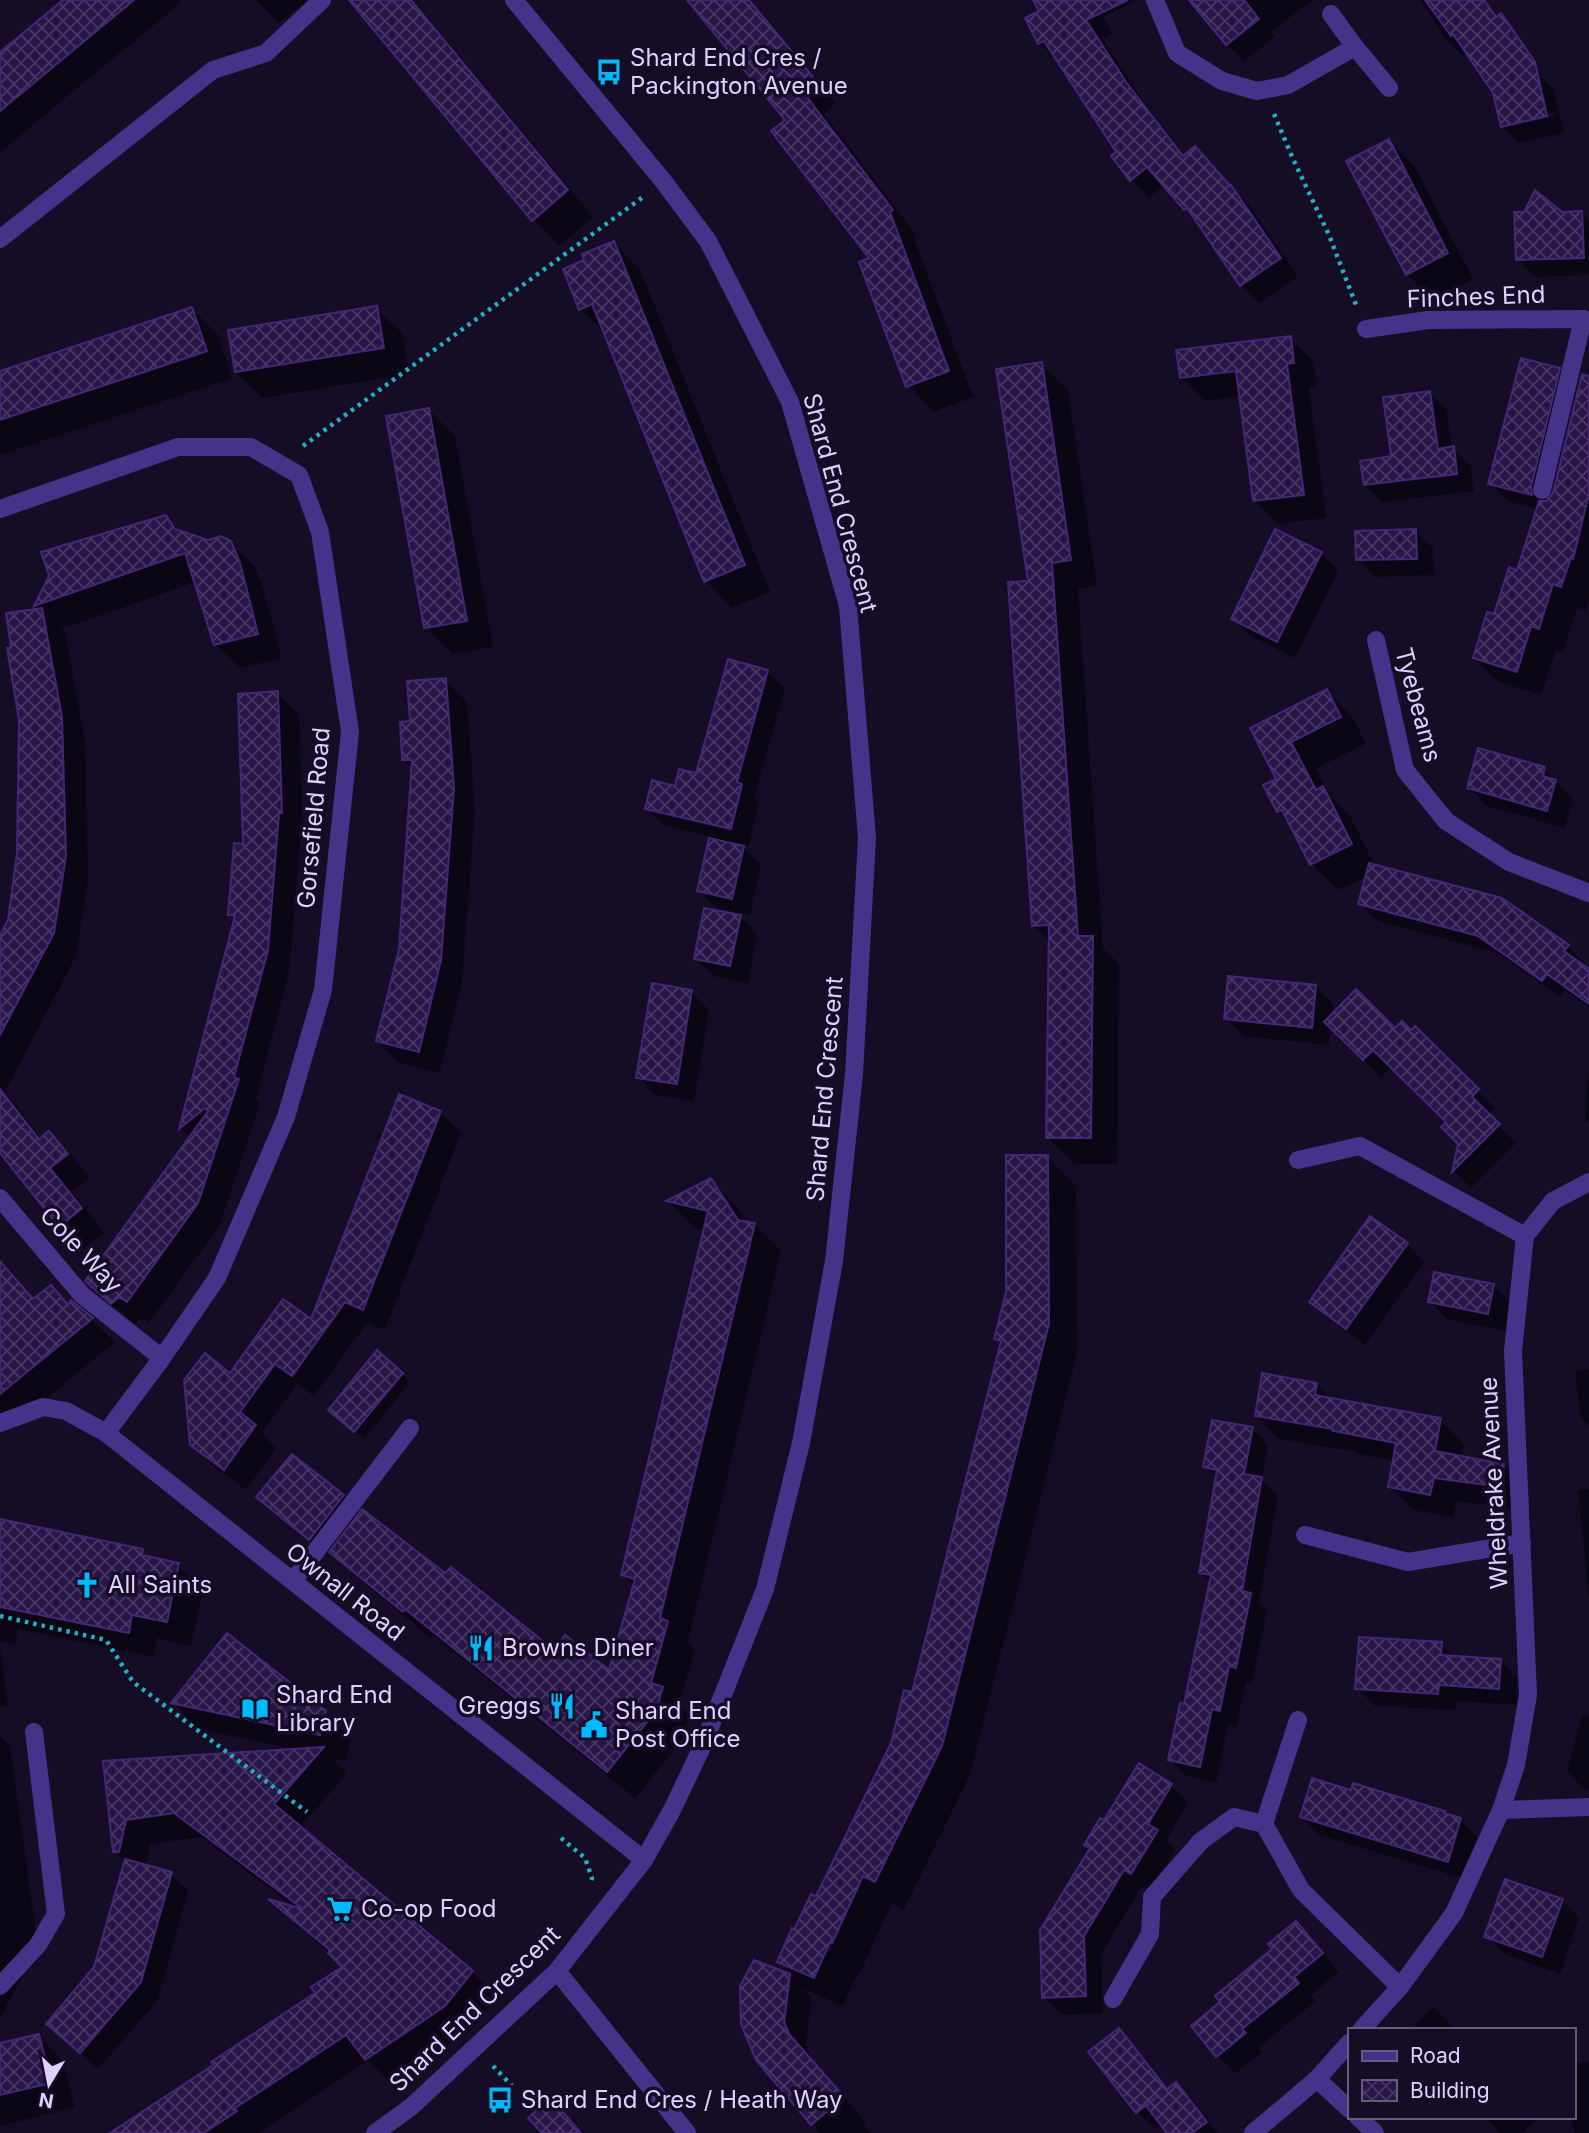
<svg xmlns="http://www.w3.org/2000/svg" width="1589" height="2133" font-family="Inter,sans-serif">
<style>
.shadow{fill:#0007;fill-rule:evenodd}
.building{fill:url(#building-cross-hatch);stroke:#442677;stroke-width:2}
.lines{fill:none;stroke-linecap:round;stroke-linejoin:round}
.path{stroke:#22b0c2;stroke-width:4.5;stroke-dasharray:3.5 5;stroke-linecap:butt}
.minor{stroke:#45338a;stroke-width:18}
.labels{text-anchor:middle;stroke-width:7;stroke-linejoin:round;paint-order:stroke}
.poi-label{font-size:24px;fill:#ded1ff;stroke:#150c26;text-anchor:start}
.street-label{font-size:24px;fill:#ded1ff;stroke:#150c26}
</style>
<defs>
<pattern id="building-cross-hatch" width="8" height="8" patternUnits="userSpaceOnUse" patternTransform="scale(1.75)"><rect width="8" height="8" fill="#291649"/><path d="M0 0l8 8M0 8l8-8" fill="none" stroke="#483764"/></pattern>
</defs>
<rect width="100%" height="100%" fill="#150c26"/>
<g class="shadow">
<path d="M66,0H179L181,3L72,92L0,153V54Z"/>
<path d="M256,0H307L279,23Z"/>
<path d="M351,0H413L593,217L559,246L533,219Z"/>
<path d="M689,0H747L817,85L819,83L752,0L836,103L824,114L917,236L914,238L973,397L933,412L908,386L872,259L787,121Z"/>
<path d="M1055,0H1136L1103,17L1112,34L1102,38L1143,101L1185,156L1195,148L1212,166L1249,205L1298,276L1259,303L1241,285L1198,221L1165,185L1149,197L1131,180L1118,153L1057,60L1039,43L1042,12Z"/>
<path d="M1204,0H1312L1271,32L1275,37L1244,61L1227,44Z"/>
<path d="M1420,0H1478L1536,72L1553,89L1564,133L1520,143L1503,126L1495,93L1468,53L1463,56L1446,39ZM1555,112L1556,116L1513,126V122Z"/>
<path d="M1388,141L1415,167L1473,279L1433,300L1407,274Z"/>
<path d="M1562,213H1581L1589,221V275L1535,277L1517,259Z"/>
<path d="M613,243L640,269L770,592L732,608L706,581L606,334L580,309Z"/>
<path d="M376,308L403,334L409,374L263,398L236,372Z"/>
<path d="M192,309L218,335L232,378L0,455V373Z"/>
<path d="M1290,338L1313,361L1317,386L1309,387L1326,518L1278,524L1255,501L1241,396L1205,401L1181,377Z"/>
<path d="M1041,364L1068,390L1097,586L1078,589L1103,948L1119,964L1117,1164H1075L1048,1138L1050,942L1033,925L1030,582Z"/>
<path d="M1559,370L1576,387L1549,500L1555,494L1589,377V600L1586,610L1577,608L1563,652L1556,650L1541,695L1499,682L1475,658L1518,572L1538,509L1508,501L1490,483Z"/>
<path d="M1429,393L1447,410L1452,449L1471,466L1474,491L1383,502L1365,485L1393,457Z"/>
<path d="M429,410L455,436L493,647L452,654L426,627Z"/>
<path d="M166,517L182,533L208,542L230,543L255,567L263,589L282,658L240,668L215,644L196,582L61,629L65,633L85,741L88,880L76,956L5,1092L42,1139L49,1133L72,1156L90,1178L72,1192L104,1232L83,1249L60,1226L0,1150V939L10,920L19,853L20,720L13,648L40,610L36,606L51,576Z"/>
<path d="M1415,531L1433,548L1434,575L1375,577L1358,559Z"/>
<path d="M1321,553L1338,571L1295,658L1250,636L1233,619Z"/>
<path d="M767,672L785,689L754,798L759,803L749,846L739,844L761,865L750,915L716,908L699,891L711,837L665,826L647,809L697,775Z"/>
<path d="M445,680L467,702L475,811L462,982L440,1073L400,1063L378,1041L400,950L413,769L404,760L412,722Z"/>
<path d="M1327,691L1353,718L1366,744L1316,768L1330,796L1349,814L1375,866L1568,946L1585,964L1583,967L1589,971V1007L1565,990L1560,997L1497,953L1378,921L1360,903L1368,876L1338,890L1312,864L1292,825L1278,811V780L1252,729Z"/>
<path d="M277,693L299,715L303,834H301L289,973L256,1099L260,1103L220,1225L149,1323L143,1318L134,1324L87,1281L190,1138L181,1129L236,921L230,915Z"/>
<path d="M1544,769L1573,799L1565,828L1487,806L1469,788Z"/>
<path d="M740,917L757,934L748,983L713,976L696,958Z"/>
<path d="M1315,986L1333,1004L1332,1016L1411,1033L1415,1029L1495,1108L1488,1115L1516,1143L1471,1188L1454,1171L1460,1144L1448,1122L1392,1066L1381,1077L1331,1026L1329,1045L1244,1036L1226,1018Z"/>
<path d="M691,992L709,1010L694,1101L656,1095L638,1077Z"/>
<path d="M1589,1066V1122L1585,1119Z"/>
<path d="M440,1112L461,1133L385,1330L367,1323L314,1396L297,1384L262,1433L276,1448L246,1490L213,1466L191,1444L230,1375L312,1322Z"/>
<path d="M1048,1157L1076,1186L1077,1354L970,1775L904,1909L892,1903L861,1971L859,1970L843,2006L801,1988L812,1998L806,2046L811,2058L865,2121L863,2123L871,2133H820L757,2059L755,1962L796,1978L779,1962L817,1898L893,1744L914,1695L1002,1345L996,1339ZM840,1922H844L830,1952L827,1951ZM787,1986H790L785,2031H782Z"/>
<path d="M711,1180L738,1208L748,1223L754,1224L781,1251L688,1642L695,1649L679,1705L690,1715L683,1739L635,1798L433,1635L431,1638L359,1579L331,1552L328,1556L276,1514L259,1497L292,1456L343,1497L361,1514L554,1652L610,1673L634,1586L623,1575L705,1231L695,1228L669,1202Z"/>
<path d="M1407,1244L1424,1262L1365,1345L1329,1319L1311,1302Z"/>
<path d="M0,1259L35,1300L51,1287L70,1306L72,1303L92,1320L115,1342L26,1415L0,1423Z"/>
<path d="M1494,1285L1511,1303L1506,1331L1447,1319L1430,1301Z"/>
<path d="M1589,1369V1426L1581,1418L1575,1371Z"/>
<path d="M402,1374L410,1382L364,1439L338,1418Z"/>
<path d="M1316,1384L1331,1399L1440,1420L1464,1444L1461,1458L1503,1465L1527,1489L1524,1510L1457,1501L1453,1517L1413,1510L1390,1486L1394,1461L1359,1454L1356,1452L1280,1439L1257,1416Z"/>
<path d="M1252,1429L1268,1445L1262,1480L1278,1495L1259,1603L1267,1611L1252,1683L1246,1682L1236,1727L1228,1725L1216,1783L1186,1776L1170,1760L1185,1706L1211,1583L1201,1573L1218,1479L1205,1467Z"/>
<path d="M1589,1489V1598L1578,1490Z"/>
<path d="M0,1521L142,1551L150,1559L178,1565L203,1590L191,1646L157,1638L153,1657L18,1629L15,1644L0,1641Z"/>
<path d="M0,1643L8,1707H0Z"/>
<path d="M1441,1644L1455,1658L1500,1661L1517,1678L1516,1705L1456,1701L1455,1710L1375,1706L1357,1688Z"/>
<path d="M173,1703L325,1713L351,1739L346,1761L332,1758L347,1773L300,1828L472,1972L497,1997L470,2031L391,2083L368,2061L259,2133H120L318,1993L345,1967L274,1903L297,1909L201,1837L150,1844L146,1867L171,1874L188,1891L158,2000L98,2069L48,2024L96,1968L126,1862L115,1851L105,1763L295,1750L199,1729Z"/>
<path d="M1582,1715L1589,1717V1790L1584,1789L1567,1771Z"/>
<path d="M0,1736L10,1746L38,1947L0,2018Z"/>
<path d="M1171,1785L1188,1803L1166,1840L1175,1849L1150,1890L1142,1886L1101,1955L1103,2013L1062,2015L1044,1997L1091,1850L1086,1845L1105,1823Z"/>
<path d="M1353,1792L1444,1813L1447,1816L1460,1820L1477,1837L1465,1879L1319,1835L1302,1817Z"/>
<path d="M1562,1900L1579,1918L1560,1974L1504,1954L1486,1936Z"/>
<path d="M1296,1923L1314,1941L1339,1972L1310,1995L1316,2001L1259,2047L1262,2052L1235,2074L1193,2027L1223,2002L1274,1949Z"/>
<path d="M1434,2007L1456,2030H1410Z"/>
<path d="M1119,2031L1136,2048L1169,2090L1176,2084L1193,2101L1218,2133H1170L1162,2123L1155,2129L1137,2112Z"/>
<path d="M39,2036L63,2061L75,2107L0,2126V2045Z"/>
<path d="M1589,2061V2133H1574L1571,2117H1573V2064Z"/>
<path d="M551,2100L584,2133H535L540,2128Z"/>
<path d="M1485,2117H1538L1522,2133H1500Z"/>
</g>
<g class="building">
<path d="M63,0H134L0,111V52Z"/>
<path d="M349,0H411L568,190L532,221Z"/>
<path d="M687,0H749L813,77L800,88L893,210L890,212L949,371L906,387L859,262L869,258L771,131L785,120Z"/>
<path d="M1033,0H1128L1086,20L1126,82L1183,156L1195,146L1230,186L1231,185L1281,258L1240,286L1187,208L1184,210L1147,167L1130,181L1111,156L1116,152L1044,41L1038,44L1025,18L1039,11Z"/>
<path d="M1189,0H1244L1259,19L1226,45Z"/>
<path d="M1425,0H1484L1496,17L1501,13L1535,62L1547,116L1501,127L1493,93L1453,34L1451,36Z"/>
<path d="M1389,139L1448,253L1406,275L1346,161Z"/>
<path d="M1535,190L1562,212L1582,211L1584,258L1516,260L1514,212H1524Z"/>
<path d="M614,241L745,565L704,582L592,304L579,310L563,269L584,260L582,254Z"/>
<path d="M377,306L384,348L235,372L228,330Z"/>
<path d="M192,307L207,351L0,420V371Z"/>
<path d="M1291,336L1294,363L1287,364L1304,495L1253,501L1236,371L1180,378L1176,350Z"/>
<path d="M1521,358L1560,368L1531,487L1532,495L1488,484Z"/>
<path d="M1042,362L1071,560L1052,563L1078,936H1093L1091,1138H1046L1049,925L1032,926L1008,582L1028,581L996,369Z"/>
<path d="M1582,374L1589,376V494L1573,559L1571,558L1561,587L1553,584L1539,629L1531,626L1517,672L1473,658L1487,612L1494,614L1509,567L1517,570L1539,501H1546L1553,493Z"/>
<path d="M1430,391L1438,449L1454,446L1457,474L1364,485L1360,461L1391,456L1383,397Z"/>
<path d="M429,408L467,621L424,628L386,416Z"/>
<path d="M166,515L175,529L208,540L221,536L231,541L240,563L258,634L214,645L185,553L34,606L49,576L41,552Z"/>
<path d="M1275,529L1322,552L1277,642L1231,619Z"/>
<path d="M1416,529L1417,559L1356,560L1355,531Z"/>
<path d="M42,608L62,717L66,856L54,933L0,1035V935L8,920L17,853L19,720L7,648L11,647L6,613Z"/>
<path d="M728,659L768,670L737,782L742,784L731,829L645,809L652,780L675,786L679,769L696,773Z"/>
<path d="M446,678L454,788L441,960L419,1052L376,1041L399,949L412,760H402L400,722L410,721L407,681Z"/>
<path d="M1327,689L1341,717L1291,742L1316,790L1323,786L1352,844L1310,865L1282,810L1277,812L1263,785L1276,779L1250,728Z"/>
<path d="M278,691L282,813H279L268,950L234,1077L239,1079L198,1203L127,1302L119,1297L111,1304L85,1281L208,1111L205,1108L179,1129L235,916L228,915L234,843L243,844L238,694Z"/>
<path d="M1478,748L1545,767L1543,776L1556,780L1547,811L1467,788Z"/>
<path d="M709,838L744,846L732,899L697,891Z"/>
<path d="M1369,863L1502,898L1569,945L1564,951L1589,969V1004L1547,974L1542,981L1478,936L1358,904Z"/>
<path d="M704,908L741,915L730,966L694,959Z"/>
<path d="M1228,976L1316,985L1312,1028L1224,1019Z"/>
<path d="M652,983L692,990L677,1084L636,1078Z"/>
<path d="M1356,989L1395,1028L1402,1021L1411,1030L1415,1026L1479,1089L1472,1097L1500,1124L1452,1172L1458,1144L1441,1127L1446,1122L1373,1050L1363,1060L1324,1022Z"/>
<path d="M0,1089L39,1139L49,1131L68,1154L50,1168L82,1208L59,1227L0,1153Z"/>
<path d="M399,1094L441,1111L363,1310L345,1302L292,1376L275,1364L240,1412L256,1425L224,1470L190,1445L184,1380L205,1353L230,1373L283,1299L311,1319Z"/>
<path d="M1006,1155H1048L1049,1324L942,1746L875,1882L863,1876L832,1943L830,1942L814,1978L777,1962L792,1928L794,1930L811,1894L816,1896L891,1743L904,1690L912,1692L1001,1341L994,1339L1006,1292Z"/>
<path d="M711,1178L738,1220L755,1223L660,1618L668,1621L651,1683L663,1687L656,1711L607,1772L405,1609L403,1612L329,1552L362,1509L445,1573L451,1567L554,1650L565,1635L609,1670L635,1579L621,1575L708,1211L666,1201Z"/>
<path d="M1370,1216L1408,1243L1346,1329L1309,1302Z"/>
<path d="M0,1261L33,1299L51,1285L68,1305L71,1300L93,1318L0,1394Z"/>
<path d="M1434,1272L1494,1284L1488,1314L1428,1302Z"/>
<path d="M377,1350L403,1373L354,1432L328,1410Z"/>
<path d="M1262,1373L1317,1383L1315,1395L1441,1418L1435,1451L1504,1464L1501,1487L1434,1478L1430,1495L1388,1487L1396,1443L1333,1431V1429L1255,1416Z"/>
<path d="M1212,1420L1253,1427L1244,1474L1262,1477L1242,1591L1251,1593L1236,1668L1229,1666L1220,1711L1212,1709L1200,1767L1168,1760L1180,1703L1184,1704L1211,1575L1199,1573L1217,1470L1203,1467Z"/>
<path d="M292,1454L344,1495L309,1540L256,1497Z"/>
<path d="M0,1519L143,1549L142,1555L179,1563L167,1622L132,1615L129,1633L0,1607Z"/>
<path d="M227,1633L326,1711L320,1735L171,1703Z"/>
<path d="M1359,1637L1442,1642L1441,1655L1501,1659L1499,1689L1439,1685L1438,1694L1355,1689Z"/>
<path d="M324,1747L274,1804L473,1971L445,2006L365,2060L346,2035L235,2108L237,2111L204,2133H110L213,2065L211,2062L315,1993L311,1987L342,1967L328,1953L330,1950L268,1899L303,1909L174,1813L126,1820L119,1852H113L103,1761Z"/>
<path d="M1139,1763L1172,1784L1148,1824L1158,1830L1131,1874L1124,1870L1084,1936L1086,1996L1042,1998L1040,1930L1090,1848L1084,1845L1100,1818L1104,1820Z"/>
<path d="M1312,1778L1351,1790L1353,1783L1445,1811L1444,1813L1461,1818L1448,1862L1300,1817Z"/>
<path d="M125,1859L172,1872L141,1982L80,2053L46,2024L94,1967Z"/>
<path d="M1505,1879L1563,1899L1542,1957L1484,1937Z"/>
<path d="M1296,1921L1323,1953L1294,1977L1299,1983L1242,2029L1246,2033L1216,2057L1191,2026L1220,2002L1215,1996L1272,1949L1268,1944Z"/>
<path d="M754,1960L790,1974L784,2022L789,2034L844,2097L811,2125L756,2060L741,2024L740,1986Z"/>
<path d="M1119,2028L1167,2089L1176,2082L1207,2122L1192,2133H1167L1146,2106L1159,2095L1136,2113L1088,2052Z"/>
<path d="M39,2034L51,2083L0,2095V2043Z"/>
<path d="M551,2098L581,2133H542L528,2118Z"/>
</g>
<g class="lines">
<g class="path">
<path d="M1274,114L1293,159L1329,235L1356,305"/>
<path d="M303,446L643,197"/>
<path d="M0,1616L106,1640L133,1682L307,1812"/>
<path d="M561,1838L585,1858L592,1878L591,1881"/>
<path d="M519,1965L544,1939"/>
<path d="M493,2066L512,2086"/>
</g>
<g class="minor">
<path d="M1155,0L1177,53L1222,81L1257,91L1288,85L1355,47"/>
<path d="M1331,14L1355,47L1389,88"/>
<path d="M0,239L213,70L266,53L322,0"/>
<path d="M1366,329L1428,320L1583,319L1589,321"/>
<path d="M1542,490L1583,319"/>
<path d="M0,509L178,447H251L299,475L320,532L350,732L323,990L286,1117L217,1278L162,1358L106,1433"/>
<path d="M1376,640L1405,770L1446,821L1509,862L1589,893"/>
<path d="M1298,1160L1360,1146L1525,1236"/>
<path d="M0,1198L82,1295L162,1358"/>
<path d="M0,1423L43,1407L66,1411L106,1433L644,1860"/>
<path d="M1305,1535L1408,1562L1522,1543"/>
<path d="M293,1581L410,1428"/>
<path d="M1501,1810L1589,1807"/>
<path d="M1264,1824L1298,1720"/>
<path d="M557,1971L687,2133"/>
<path d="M0,1986L38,1945L56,1914L34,1732"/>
<path d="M1113,1999L1150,1934L1152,1897L1201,1841L1234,1817L1264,1824L1301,1890L1400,1987"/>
<path d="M1361,2030L1400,1987L1454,1913L1501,1810L1516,1765L1528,1695L1513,1351L1525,1236L1553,1201L1589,1182"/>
<path d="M1317,2079L1349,2109"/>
<path d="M1358,2117L1375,2133"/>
<path d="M375,2133L411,2107L557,1971L644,1860L672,1810L703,1745L765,1589L801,1443L834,1261L854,1074L867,838L848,606L790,402L708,241L664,182L514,0"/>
<path d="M1253,2133L1317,2079L1349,2043"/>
</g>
</g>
<defs>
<g id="bus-bare" transform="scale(2.1)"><path d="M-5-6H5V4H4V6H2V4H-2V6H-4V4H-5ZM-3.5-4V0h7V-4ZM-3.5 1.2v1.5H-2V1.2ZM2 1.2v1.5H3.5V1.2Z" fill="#00b8fc" stroke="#150c26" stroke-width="2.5" paint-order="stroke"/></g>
<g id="church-bare" transform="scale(2.1)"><path d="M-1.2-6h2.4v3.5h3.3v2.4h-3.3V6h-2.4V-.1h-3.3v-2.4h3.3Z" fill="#00b8fc" stroke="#150c26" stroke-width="2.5" paint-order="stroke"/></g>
<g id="restaurant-bare" transform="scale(2.1)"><path d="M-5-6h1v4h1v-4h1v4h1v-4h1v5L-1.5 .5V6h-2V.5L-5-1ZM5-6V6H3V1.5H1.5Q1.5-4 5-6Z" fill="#00b8fc" stroke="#150c26" stroke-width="2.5" paint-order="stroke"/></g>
<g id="library-bare" transform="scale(2.1)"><path d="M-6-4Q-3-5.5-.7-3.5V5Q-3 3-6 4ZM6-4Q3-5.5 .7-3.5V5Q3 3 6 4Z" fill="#00b8fc" stroke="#150c26" stroke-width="2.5" paint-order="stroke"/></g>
<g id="civic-bare" transform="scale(2.1)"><path d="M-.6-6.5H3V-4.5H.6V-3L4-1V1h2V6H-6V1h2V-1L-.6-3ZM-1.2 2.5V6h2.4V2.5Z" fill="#00b8fc" stroke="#150c26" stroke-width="2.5" paint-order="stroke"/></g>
<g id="supermarket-bare" transform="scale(2.1)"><path d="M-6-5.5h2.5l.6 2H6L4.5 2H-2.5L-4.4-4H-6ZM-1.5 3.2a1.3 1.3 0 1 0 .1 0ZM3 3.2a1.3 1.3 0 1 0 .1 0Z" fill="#00b8fc" stroke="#150c26" stroke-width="2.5" paint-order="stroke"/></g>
</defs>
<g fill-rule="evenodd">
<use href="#bus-bare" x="609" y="72"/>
<use href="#church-bare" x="87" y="1585"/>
<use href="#restaurant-bare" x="481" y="1648"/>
<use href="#restaurant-bare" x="562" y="1706"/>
<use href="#library-bare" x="255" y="1709"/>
<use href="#civic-bare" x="594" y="1725"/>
<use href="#supermarket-bare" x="340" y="1909"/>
<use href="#bus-bare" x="500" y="2100"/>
</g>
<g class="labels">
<g class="poi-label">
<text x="630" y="66">Shard End Cres /<tspan x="630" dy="28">Packington Avenue</tspan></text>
<text x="108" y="1593">All Saints</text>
<text x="502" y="1656">Browns Diner</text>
<text x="276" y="1703">Shard End<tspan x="276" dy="28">Library</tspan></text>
<text x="541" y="1714" text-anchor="end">Greggs</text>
<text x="615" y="1719">Shard End<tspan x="615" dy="28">Post Office</tspan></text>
<text x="361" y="1917">Co-op Food</text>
<text x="521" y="2108">Shard End Cres / Heath Way</text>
</g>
<g class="street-label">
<text transform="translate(1476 297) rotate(-2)" y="8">Finches End</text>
<text transform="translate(840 503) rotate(75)" y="8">Shard End Crescent</text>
<text transform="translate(1418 705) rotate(75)" y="8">Tyebeams</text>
<text transform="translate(314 818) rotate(-85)" y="8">Gorsefield Road</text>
<text transform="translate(825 1089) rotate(-85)" y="8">Shard End Crescent</text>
<text transform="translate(81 1250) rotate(47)" y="8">Cole Way</text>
<text transform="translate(1494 1483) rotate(-93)" y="8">Wheldrake Avenue</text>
<text transform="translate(345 1592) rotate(38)" y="8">Ownall Road</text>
<text transform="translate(475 2009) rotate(-44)" y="8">Shard End Crescent</text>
</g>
</g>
<rect x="1348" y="2028" width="228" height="91" fill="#150c26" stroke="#655b7d" stroke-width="2"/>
<rect x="1362" y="2051" width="35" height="10" fill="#45338a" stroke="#655b7d" stroke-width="2"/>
<text x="1410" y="2063" font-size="21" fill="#ded1ff">Road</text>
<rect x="1362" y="2080" width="35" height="21" fill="url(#building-cross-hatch)" stroke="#655b7d" stroke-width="2"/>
<text x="1410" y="2098" font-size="21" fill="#ded1ff">Building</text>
<g transform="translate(49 2084) rotate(190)" stroke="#150c26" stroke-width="5" paint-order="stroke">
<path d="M0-5L12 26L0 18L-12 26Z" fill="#ded1ff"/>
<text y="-10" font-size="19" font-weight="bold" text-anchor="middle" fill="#ded1ff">N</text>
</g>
</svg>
